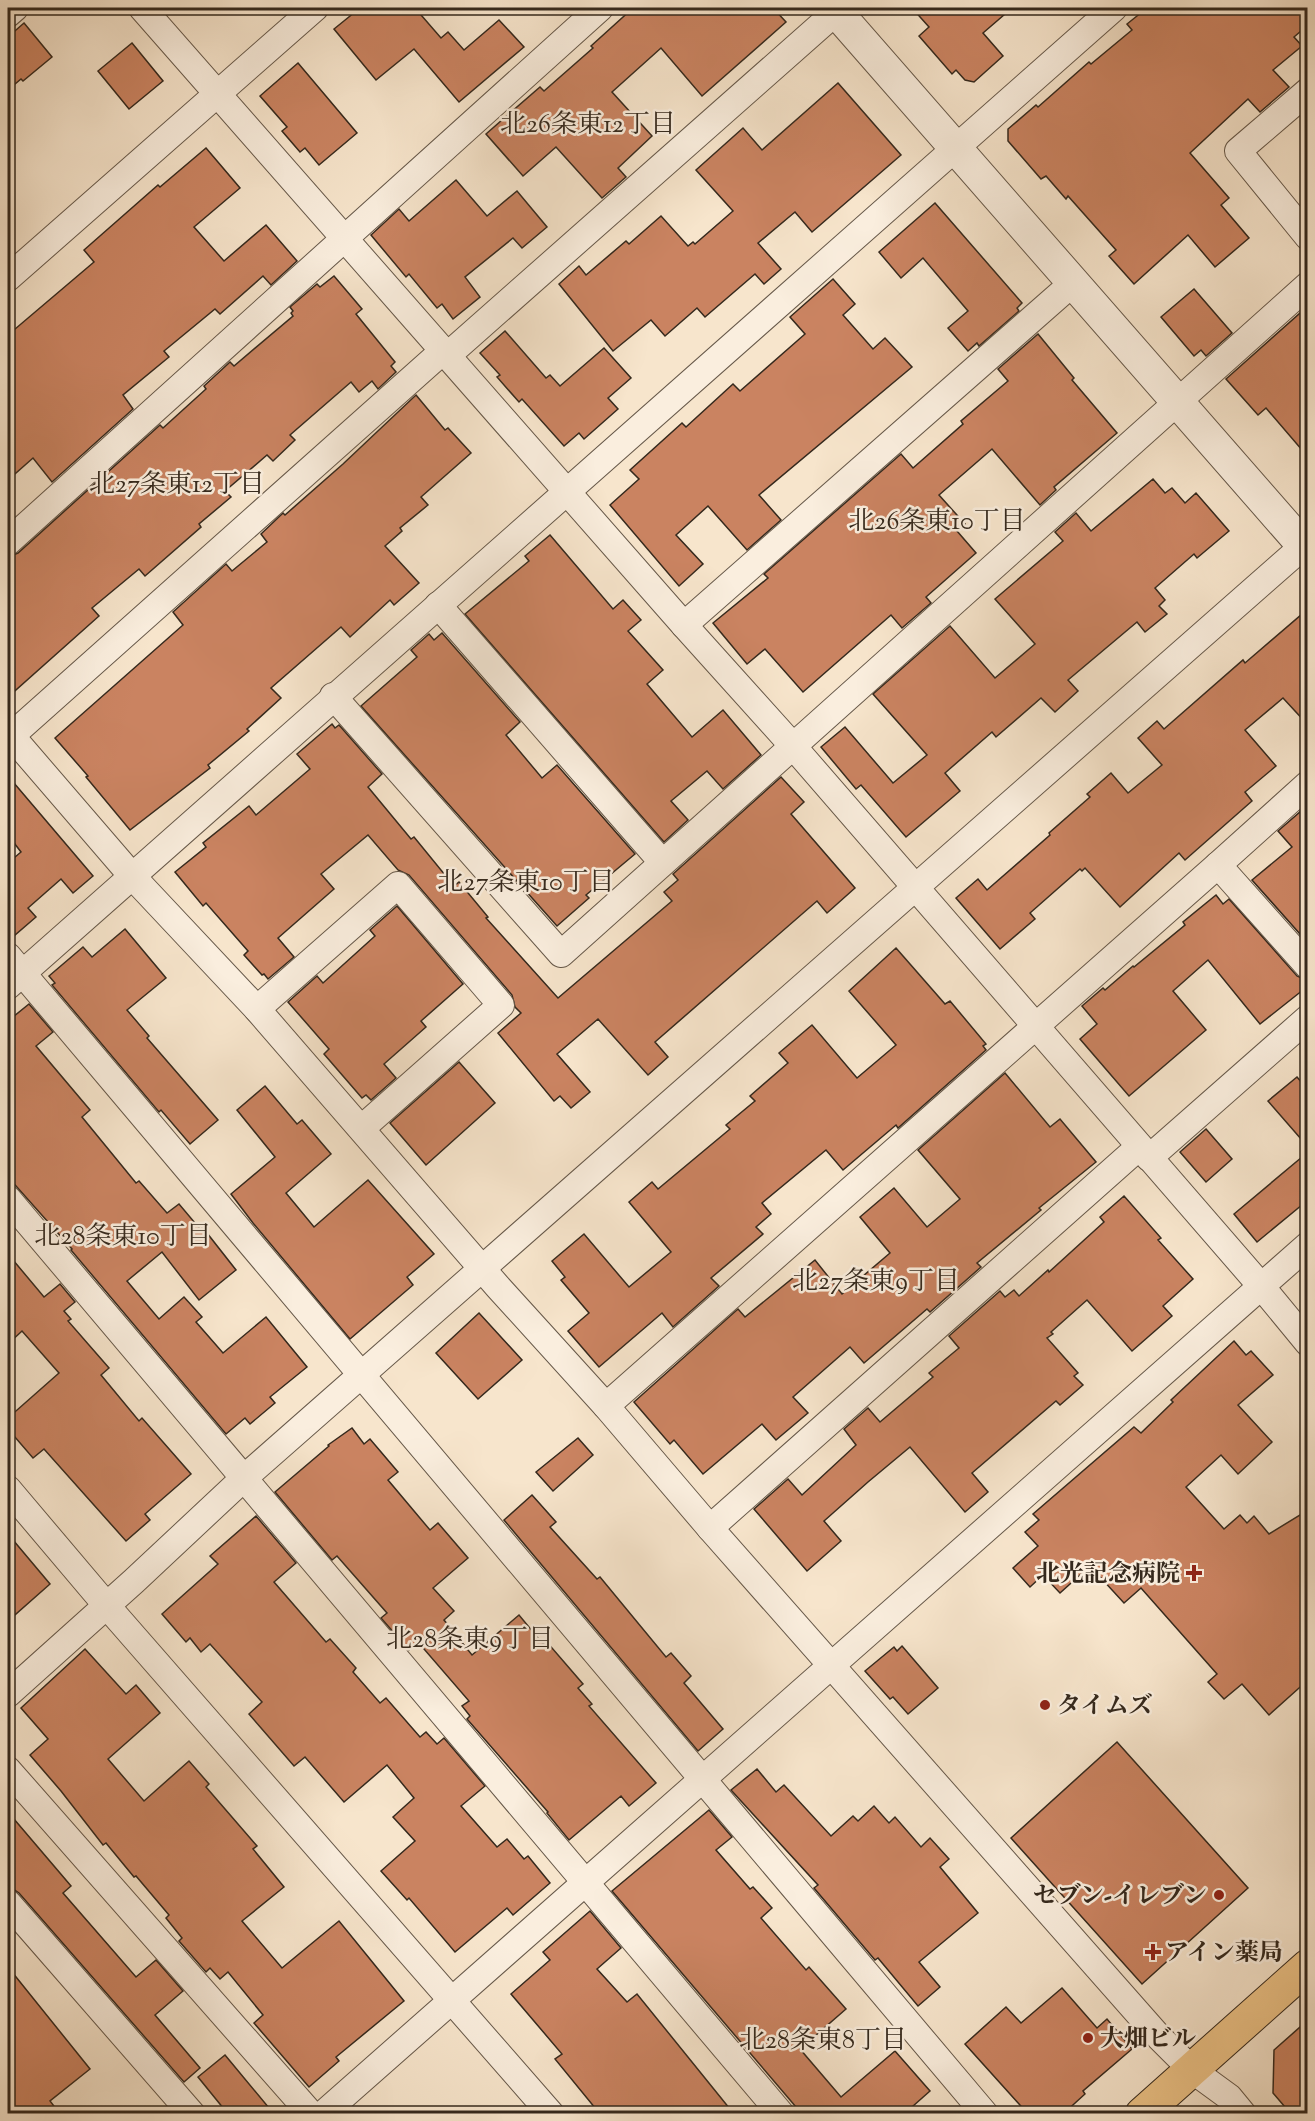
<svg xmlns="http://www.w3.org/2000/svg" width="1315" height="2121" font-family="'Sorts Mill Goudy','Noto Serif JP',serif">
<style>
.building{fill:#ca8361;stroke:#35291d;stroke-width:1.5}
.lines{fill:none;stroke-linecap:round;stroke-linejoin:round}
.minor-casing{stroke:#665849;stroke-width:28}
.tertiary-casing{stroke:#665849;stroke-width:34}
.primary-casing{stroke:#35291d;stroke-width:35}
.minor{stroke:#faeede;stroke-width:26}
.tertiary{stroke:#faeede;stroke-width:32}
.primary{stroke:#ecc286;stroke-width:33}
.poi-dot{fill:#8f2418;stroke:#faeede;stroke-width:2}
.labels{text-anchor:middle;stroke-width:5;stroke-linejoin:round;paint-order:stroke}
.poi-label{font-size:24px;font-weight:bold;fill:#35291d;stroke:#faeede;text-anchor:start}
.neighbourhood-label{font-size:26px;fill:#35291d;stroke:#faeede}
</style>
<rect width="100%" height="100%" fill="#f7e5cc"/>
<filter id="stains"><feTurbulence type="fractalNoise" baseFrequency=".00333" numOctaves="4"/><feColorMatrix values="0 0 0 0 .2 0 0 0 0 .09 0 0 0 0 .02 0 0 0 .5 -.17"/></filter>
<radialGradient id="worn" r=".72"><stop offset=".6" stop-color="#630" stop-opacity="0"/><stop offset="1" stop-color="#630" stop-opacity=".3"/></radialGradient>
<g class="building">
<path d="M360,8H415L441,38L448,32L464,50L499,20L524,47L459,102L414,49L376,80L334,29Z"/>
<path d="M633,8H773L786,22L702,96L661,48L612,92L652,136L618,168L626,177L602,198L556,147L523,176L486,134L540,87L544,91L593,48L591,46Z"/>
<path d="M912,8H1012L983,33L1003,56L974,82L965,80L956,70L952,74L919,36L929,27Z"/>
<path d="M1147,8H1308V25L1294,37L1302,46L1273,70L1289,87L1260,112L1248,99L1190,153L1229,198L1221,205L1249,238L1215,267L1188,235L1134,284L1109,256L1116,250L1068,196L1066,199L1046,176L1041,179L1008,141V129L1036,105L1038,107L1089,62L1091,64L1132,30L1127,24Z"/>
<path d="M24,23L52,57L23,81L21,79L8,90V37Z"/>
<path d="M132,43L163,81L129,109L98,71Z"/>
<path d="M298,63L357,133L319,165L305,148L300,152L282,131L287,127L260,96Z"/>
<path d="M838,83L901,155L812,232L795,212L758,243L781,269L764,284L755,274L705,317L697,308L665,336L651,320L613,351L559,284L579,266L586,275L626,241L629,244L661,216L688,246L693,242L695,244L733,211L696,170L743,128L762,150Z"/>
<path d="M206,148L240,188L194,227L224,261L266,225L297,261L271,285L263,276L220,314L215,309L164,351L169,357L123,395L133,409L52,482L33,458L8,480V335L94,262L84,250L158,185L160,187Z"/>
<path d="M456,180L487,216L517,191L547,227L522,248L513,238L465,277L480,297L453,319L442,304L437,308L409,274L406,277L371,235L399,209L409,221Z"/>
<path d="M935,203L1022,303L1017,308L1019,311L979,346L977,343L968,351L948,328L968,311L923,258L901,278L879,252Z"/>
<path d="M334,276L362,309L356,314L395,362L391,366L396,372L378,389L372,381L359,392L351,382L290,435L295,440L273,461L267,455L225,491L231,497L199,524L201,527L145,576L139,569L92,608L99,616L8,697V557L18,553L160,425L163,428L206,389L204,386L230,362L234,366L293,316L291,313L293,311L290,307L317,284L320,287Z"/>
<path d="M833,279L855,304L843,315L873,349L885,338L912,367L759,495L781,520L747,550L708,506L676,535L703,564L679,586L610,505L639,479L630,470L682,423L686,427L733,384L740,391L805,334L790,317Z"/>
<path d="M1194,289L1232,333L1206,356L1201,350L1194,356L1161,317Z"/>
<path d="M1308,306V457L1266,408L1258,415L1226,379Z"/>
<path d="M505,331L546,378L550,375L560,386L604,348L631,378L608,398L618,409L584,439L579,433L564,446L522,399L519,402L497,377L500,375L480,353Z"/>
<path d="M1038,334L1074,378L1072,380L1117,433L1054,487L1056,490L1040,505L992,449L939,495L965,524L957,531L976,553L926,597L931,603L902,628L891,615L803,692L765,649L747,664L713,623L768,578L764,574L901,454L913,468L963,424L961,421L1008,381L998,369Z"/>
<path d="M416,395L445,430L448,428L471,453L421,497L428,505L400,528L402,531L385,546L419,583L394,605L390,600L350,637L341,627L271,688L281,698L247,729L249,731L208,765L210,768L130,830L86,777L88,776L55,738L183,625L173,612L226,564L232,571L267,542L261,534L283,513L285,515L343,464Z"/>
<path d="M1153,479L1165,493L1172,488L1185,503L1196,493L1229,531L1197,558L1194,554L1155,588L1165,600L1159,606L1167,614L1145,632L1137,622L1068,680L1078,691L1055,712L1041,698L996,737L992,732L945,773L960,791L906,837L861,785L856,789L821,747L845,727L893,783L927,755L873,694L950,626L995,678L1035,644L995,599L1063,541L1055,532L1076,513L1091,531Z"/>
<path d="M550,535L613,609L623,600L641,620L628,631L663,670L647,684L692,737L723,710L761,755L723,789L707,771L671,801L688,820L664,842L465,614L529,561L525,556Z"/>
<path d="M1308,609V725L1283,698L1245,730L1276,766L1245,792L1252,801L1185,860L1179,853L1120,907L1085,868L1082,871L1080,869L1030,913L1035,919L1000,949L956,898L978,879L987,890L1050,835L1049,833L1090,797L1087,794L1111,773L1128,793L1162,765L1138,738L1157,721L1164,729L1243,660L1245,663Z"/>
<path d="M442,633L520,722L506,735L542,778L557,765L635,854L586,895L589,898L557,926L361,706L417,657L411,650L429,634L434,640Z"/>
<path d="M332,724L335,728L339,725L382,774L368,787L411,839L414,837L454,886L459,882L488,917L486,918L558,998L672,901L664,892L678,880L673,874L781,777L804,802L791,814L855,888L827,913L817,901L655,1042L668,1057L648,1075L598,1019L557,1054L590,1092L571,1108L560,1096L554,1101L498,1033L521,1013L515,1007L512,995L409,875L398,870L368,835L321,874L334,889L278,938L294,957L268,979L264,974L262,975L244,955L248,951L206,903L203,906L175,872L206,847L203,843L249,806L256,815L310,769L297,754Z"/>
<path d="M8,776L93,876L73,893L61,879L28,908L36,917L8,941V863L21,852L8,835Z"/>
<path d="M1308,805V943L1252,880L1292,847L1278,831Z"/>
<path d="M1216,895L1223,904L1229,899L1297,976L1308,981V986L1260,1024L1208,960L1173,991L1206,1030L1129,1096L1080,1039L1097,1024L1082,1006L1103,988L1105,990L1133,966L1134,967L1185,925L1183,922Z"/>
<path d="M397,906L463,984L421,1021L426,1027L384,1064L396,1078L371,1100L366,1095L362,1098L324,1054L329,1049L288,1002L317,976L323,983L375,936L370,930Z"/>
<path d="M125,929L166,978L127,1010L149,1036L147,1038L218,1120L190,1144L161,1110L159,1112L52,985L55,983L49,976L83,947L92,957Z"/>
<path d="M896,948L945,1004L950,1001L986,1044L983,1046L986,1050L898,1128L896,1125L843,1170L826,1150L762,1203L771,1214L756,1227L763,1234L711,1278L719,1286L673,1327L662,1313L599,1367L568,1331L589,1313L561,1280L565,1277L552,1261L584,1234L629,1287L671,1252L629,1202L652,1182L658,1189L730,1129L726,1125L755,1101L750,1096L788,1063L779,1053L812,1025L857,1078L896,1045L849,991Z"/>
<path d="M29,1004L53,1032L36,1046L90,1110L82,1117L136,1183L139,1181L167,1213L179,1204L200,1229L203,1228L236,1270L199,1300L162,1252L127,1281L159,1319L184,1297L202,1317L196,1322L223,1353L266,1317L307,1367L270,1397L275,1403L250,1424L245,1418L226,1434L71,1250L72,1249L8,1177V1021Z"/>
<path d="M459,1062L495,1103L426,1165L390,1123Z"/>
<path d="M1005,1073L1050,1127L1060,1119L1096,1162L1039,1208L1041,1210L977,1263L981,1267L930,1312L927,1309L864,1363L850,1347L793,1397L808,1413L776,1440L762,1424L703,1474L674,1440L670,1444L634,1402L738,1309L745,1317L815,1260L842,1294L890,1253L860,1217L894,1188L927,1227L960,1199L918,1150Z"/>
<path d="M1297,1077L1308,1090V1147L1268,1101Z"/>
<path d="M265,1086L297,1124L302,1120L331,1154L286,1193L314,1227L368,1180L434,1254L407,1277L413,1285L350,1339L253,1223L231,1194L275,1157L237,1110Z"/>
<path d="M1206,1129L1232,1159L1206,1182L1180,1152Z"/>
<path d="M1308,1152V1200L1257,1242L1234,1214Z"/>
<path d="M1124,1196L1161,1238L1158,1240L1193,1279L1163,1306L1172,1316L1132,1351L1087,1300L1051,1332L1053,1334L1047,1338L1078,1373L1074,1376L1083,1385L1060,1405L1056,1401L972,1473L988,1492L965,1512L910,1447L868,1482L824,1521L841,1541L807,1571L754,1509L788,1479L802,1495L856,1445L844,1429L868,1408L880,1422L933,1377L929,1373L959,1348L949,1336L1000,1291L1005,1297L1014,1290L1019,1296L1048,1270L1049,1272L1104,1222L1100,1217Z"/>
<path d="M8,1254L44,1297L60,1284L75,1302L64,1311L71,1319L68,1321L109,1368L101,1375L139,1421L142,1418L191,1474L145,1514L150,1520L126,1541L44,1449L33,1458L8,1429V1418L59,1373L22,1331L8,1344Z"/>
<path d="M479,1313L522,1360L478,1399L436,1353Z"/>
<path d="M1234,1341L1246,1355L1251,1351L1273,1375L1238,1405L1272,1442L1238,1474L1221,1455L1186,1487L1224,1529L1240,1515L1247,1523L1254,1516L1269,1534L1308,1510V1680L1269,1715L1242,1684L1224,1699L1208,1682L1217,1674L1141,1588L1124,1603L1090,1566L1060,1593L1043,1575L1030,1587L1013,1568L1038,1546L1025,1532L1039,1520L1033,1514L1134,1427L1141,1433L1173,1402L1171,1400Z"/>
<path d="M352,1428L364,1444L370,1439L398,1472L388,1480L430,1530L438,1523L468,1558L433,1588L454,1611L444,1620L472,1655L519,1615L543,1644L546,1641L583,1684L578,1688L592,1704L589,1706L656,1783L629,1806L621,1796L569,1840L547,1813L548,1812L467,1719L470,1716L462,1706L469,1701L418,1642L409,1650L381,1618L387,1613L337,1556L332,1560L275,1492L329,1446L328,1445Z"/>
<path d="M578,1438L593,1455L553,1491L536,1472Z"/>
<path d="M532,1495L556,1522L550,1527L597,1579L600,1577L666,1657L671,1653L691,1676L684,1683L723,1729L698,1751L504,1520Z"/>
<path d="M256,1516L296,1563L274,1582L326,1642L330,1639L356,1668L353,1672L380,1703L386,1698L420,1737L426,1732L437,1744L444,1738L485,1786L461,1806L497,1847L507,1839L524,1859L528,1856L550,1883L513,1915L507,1908L455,1952L409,1898L407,1900L381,1871L415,1841L393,1817L414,1798L387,1765L344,1802L305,1757L294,1766L249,1714L262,1702L210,1644L201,1652L190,1638L186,1642L162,1614L218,1564L210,1556Z"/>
<path d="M8,1534L50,1584L8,1621Z"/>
<path d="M902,1646L938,1688L908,1714L893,1697L890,1699L865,1671L894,1647L897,1651Z"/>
<path d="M85,1649L126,1694L136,1685L160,1713L108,1759L144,1801L189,1761L209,1784L206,1787L257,1846L253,1849L284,1887L242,1921L282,1968L339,1921L404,2001L336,2057L339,2061L309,2087L254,2023L263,2015L228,1972L220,1979L210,1968L206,1972L179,1941L182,1938L166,1918L169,1915L136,1876L134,1877L106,1843L103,1845L61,1791L30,1755L48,1739L21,1708Z"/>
<path d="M1117,1742L1248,1888L1142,1984L1011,1838Z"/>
<path d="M757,1769L776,1792L784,1785L831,1836L853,1816L858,1821L874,1806L889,1823L895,1817L921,1847L930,1838L949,1859L940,1867L978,1913L919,1962L940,1987L918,2006L878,1958L875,1960L814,1888L818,1885L731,1790Z"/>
<path d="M709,1810L732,1837L716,1850L750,1889L753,1887L772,1908L761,1918L806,1970L809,1967L846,2009L800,2049L841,2097L895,2051L930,2091L904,2114H802L612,1891Z"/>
<path d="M8,1812L71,1886L63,1893L136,1977L156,1960L183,1991L155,2015L200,2068L184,2082L19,1893L13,1889L8,1888Z"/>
<path d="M590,1911L621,1948L597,1969L627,2002L637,1994L734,2114H600L555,2059L562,2054L511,1994L550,1960L543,1952Z"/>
<path d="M8,1967L90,2069L50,2101L60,2114H8Z"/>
<path d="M1062,1988L1097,2028L1107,2019L1132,2049L1083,2091L1085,2094L1063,2114H1028L965,2044L1006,2007L1021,2023Z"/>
<path d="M1308,2020V2114H1291L1273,2093L1274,2050Z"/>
<path d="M225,2055L274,2114H228L198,2077Z"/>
</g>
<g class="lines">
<g class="minor-casing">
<g id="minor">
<path d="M142,8L684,625L792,745L1261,1286L1308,1343"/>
<path d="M8,14L15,8"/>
<path d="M1308,91L1238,151L1308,237"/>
<path d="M8,278L315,8"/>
<path d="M448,355L837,11"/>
<path d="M8,542L600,8"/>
<path d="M438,605L662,862"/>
<path d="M684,625L1074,282"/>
<path d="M333,696L561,954L1308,285"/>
<path d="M8,732L132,876L257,1009L498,1287L606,1406L710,1528L1159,2037L1192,2070L1229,2097L1243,2114"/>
<path d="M11,736L444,350"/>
<path d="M1218,865L1308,966"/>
<path d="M8,956L985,2114"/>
<path d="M8,986L1114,8"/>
<path d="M257,1009L398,885L501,1005L362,1128"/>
<path d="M1149,1158L1308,1018"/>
<path d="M8,1199L781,2114"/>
<path d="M606,1406L1218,865L1308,784"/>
<path d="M8,1489L107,1606L551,2114"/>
<path d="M710,1528L1139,1147"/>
<path d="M8,1694L134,1581L244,1478L1308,542"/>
<path d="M8,1770L311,2114"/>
<path d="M8,1903L192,2114"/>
<path d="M323,2114L1308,1245"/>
</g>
</g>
<g class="tertiary-casing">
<path id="tertiary" d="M833,8L1308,551"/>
</g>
<g class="primary-casing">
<path id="primary" d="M1142,2114L1308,1966"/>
</g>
<use href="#minor" class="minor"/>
<use href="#tertiary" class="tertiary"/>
<use href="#primary" class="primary"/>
</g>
<g class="poi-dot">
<path d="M1191 1564h6v6h6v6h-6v6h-6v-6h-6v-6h6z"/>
<circle cx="1045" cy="1705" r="6"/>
<circle cx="1219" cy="1895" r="6"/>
<path d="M1150 1943h6v6h6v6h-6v6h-6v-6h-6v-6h6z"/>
<circle cx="1088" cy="2038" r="6"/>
</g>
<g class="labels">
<g class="poi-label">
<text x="1180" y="1581" text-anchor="end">北光記念病院</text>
<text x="1057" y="1713">タイムズ</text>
<text x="1207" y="1903" text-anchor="end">セブン-イレブン</text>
<text x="1165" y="1960">アイン薬局</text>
<text x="1100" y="2046">大畑ビル</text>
</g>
<g class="neighbourhood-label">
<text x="588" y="132">北26条東12丁目</text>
<text x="177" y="492">北27条東12丁目</text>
<text x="937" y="529">北26条東10丁目</text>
<text x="526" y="890">北27条東10丁目</text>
<text x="123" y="1244">北28条東10丁目</text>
<text x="876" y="1289">北27条東9丁目</text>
<text x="470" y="1647">北28条東9丁目</text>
<text x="823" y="2048">北28条東8丁目</text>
</g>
</g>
<rect width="1315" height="2121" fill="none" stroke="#f7e5cc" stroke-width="30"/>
<rect x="9" y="9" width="1297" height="2103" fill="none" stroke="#35291d" stroke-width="3"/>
<rect x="15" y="15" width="1285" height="2091" fill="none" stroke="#35291d" stroke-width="1.5"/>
<rect width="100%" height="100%" filter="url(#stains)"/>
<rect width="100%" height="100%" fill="url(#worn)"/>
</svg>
